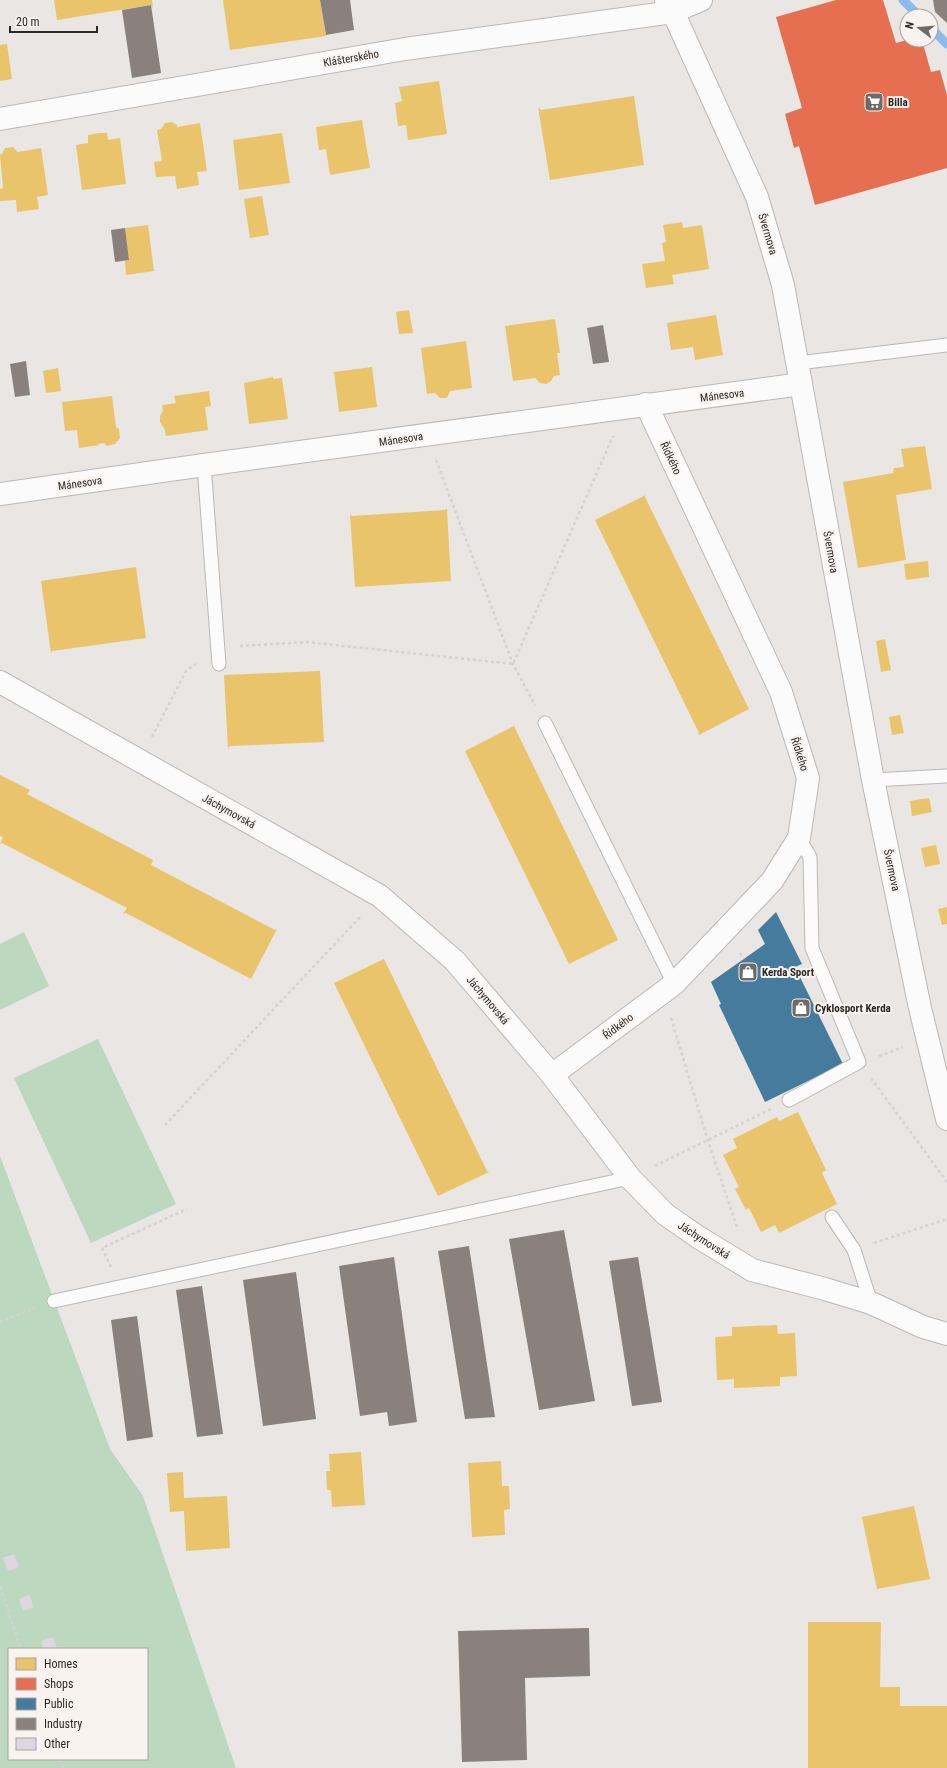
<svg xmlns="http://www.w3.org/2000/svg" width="947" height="1768" font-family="'Roboto Condensed',sans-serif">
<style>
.green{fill:#bcd9bf;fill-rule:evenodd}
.homes{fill:#e9c46a}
.shops{fill:#e76f51}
.public{fill:#457b9d}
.industry{fill:#8a817c}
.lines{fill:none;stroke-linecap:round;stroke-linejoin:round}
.stream{stroke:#8abbec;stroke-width:9}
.building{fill:#e0d6e2}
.service-casing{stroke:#bbb8b6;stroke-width:15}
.minor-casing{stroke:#bbb8b6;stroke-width:24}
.tertiary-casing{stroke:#bbb8b6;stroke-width:24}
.path{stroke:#d4d2d2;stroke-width:2.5;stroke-dasharray:3 3;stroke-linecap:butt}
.service{stroke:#fcfbfb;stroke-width:13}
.minor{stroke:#fcfbfb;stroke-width:22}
.tertiary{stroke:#fcfbfb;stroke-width:22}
.labels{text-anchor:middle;stroke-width:4;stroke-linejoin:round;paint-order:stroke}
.street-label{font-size:11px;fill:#2a2826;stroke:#f9f3ef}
.poi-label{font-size:11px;font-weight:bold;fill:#2a2826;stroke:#f9f3ef;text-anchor:start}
</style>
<rect width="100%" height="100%" fill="#e9e6e4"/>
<g class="green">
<path d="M24,932L49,986L0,1010V944Z"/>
<path d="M98,1039L176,1204L91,1243L14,1078Z"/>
<path d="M0,1156L110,1449L143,1496L236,1768H0ZM9,1649H147V1759H9Z"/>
</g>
<g class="homes">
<path d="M54,0H152L153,8L151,5L57,20Z"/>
<path d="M223,0H320L326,36L230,50Z"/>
<path d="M7,44L12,79L0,81V45Z"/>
<path d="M439,81L447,134L408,140L406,125L398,126L395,103L402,101L399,87Z"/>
<path d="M634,96L644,165L550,180L538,107L541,110Z"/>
<path d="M362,120L370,168L330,175L326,149L319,150L316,127Z"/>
<path d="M172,122L177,125V127L200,123L207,171L197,172L199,185L177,189L175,176L156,177L154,162L162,161L157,130L161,129L165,123Z"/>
<path d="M99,133H107L108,140L120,138L126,184L82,190L76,145L88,143V135Z"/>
<path d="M282,133L290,183L239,190L233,140Z"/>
<path d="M13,147L18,152L41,148L48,195L37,197L39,209L17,212L16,200L0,201V189L3,188L0,154H2L5,148Z"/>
<path d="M262,196L269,235L250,238L244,199Z"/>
<path d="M682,222L683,228L702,225L709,269L672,275L674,284L646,288L642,264L665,261L662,243L666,242L663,225Z"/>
<path d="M148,225L154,271L126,275L125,261L129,260L125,228Z"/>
<path d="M409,310L413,333L399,334L396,312Z"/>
<path d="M716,315L723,355L695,360L693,347L671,350L667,323Z"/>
<path d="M555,319L560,353H557L560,375L554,376L551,381L546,384L540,383L535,378L513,381L505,326Z"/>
<path d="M466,341L472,388L450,391L447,398H440L435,393L427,394L421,348Z"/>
<path d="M372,367L377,407L339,412L334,372Z"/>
<path d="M58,368L61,391L46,393L43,371Z"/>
<path d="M273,377V379L282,378L288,419L249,424L244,383Z"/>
<path d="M209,391L211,406L205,407L208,430L166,436L165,430L160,422V416L163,411L162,405L176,403L174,396Z"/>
<path d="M112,396L116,427L119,429L120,438L115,444L107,446L104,443L98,444L99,445L79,448L77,430L65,431L62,402Z"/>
<path d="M925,446L932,489L896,495L906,560L858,568L843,482L893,473L894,468L904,467L901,449Z"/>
<path d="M646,495L645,497L749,709L699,735L698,733H699L595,520Z"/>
<path d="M445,509H447L451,583L450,581L355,587L350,514L352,516L445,510Z"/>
<path d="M928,561L929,577L906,580L904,564Z"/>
<path d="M136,567L146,638L52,651L51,653L41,581Z"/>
<path d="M885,639L891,670L881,672L876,641Z"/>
<path d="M320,671L324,742L230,746L228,748L224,675Z"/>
<path d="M900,715L904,733L892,735L889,717Z"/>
<path d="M514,726L618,940L569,964L465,751Z"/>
<path d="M0,775L30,790L27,794L153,860L151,865L275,930L277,929L251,979L126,913L123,914L127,908L2,843L0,844L3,837L0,836Z"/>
<path d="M929,798L932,812L912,816L910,801Z"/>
<path d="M936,845L940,864L925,867L921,848Z"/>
<path d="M947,907V924L942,925L938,909Z"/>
<path d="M384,959L487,1171L489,1172L438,1196L334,983Z"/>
<path d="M798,1112L826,1170L822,1173L837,1204L779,1233L775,1225L761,1232L749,1208L746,1210L735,1189L739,1187L723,1155L737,1148L733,1139L777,1117L779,1121Z"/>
<path d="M777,1325L778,1334L795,1333L797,1376L780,1377V1386L734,1388V1379L717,1380L715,1337L732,1336V1327Z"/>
<path d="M361,1452L365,1505L332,1507L331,1490H327L326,1471H330L329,1454Z"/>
<path d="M501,1461L502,1486H509L510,1509L504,1510L505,1535L472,1537L468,1463Z"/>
<path d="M183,1472L184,1498L227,1496L230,1548L186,1551L184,1511L170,1512L167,1473Z"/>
<path d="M914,1506L930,1579L877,1589L862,1517Z"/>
<path d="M808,1622H881L880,1687H900V1706H947V1768H808Z"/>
</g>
<path class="shops" d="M836,0H883L896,43L907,40H922L931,72L940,70L947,95V168L815,205L799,146L794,148L785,114L802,108L776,17Z"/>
<path class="public" d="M776,912L802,964L795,967L843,1064L765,1102L719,1005L721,1004L711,982L765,944L758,930Z"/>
<g class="industry">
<path d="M320,0H350L354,30L326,35Z"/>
<path d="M933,0H947V23L935,12Z"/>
<path d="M151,5L161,73L132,78L122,10Z"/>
<path d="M125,228L129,260L115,262L111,230Z"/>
<path d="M603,325L609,362L593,364L587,328Z"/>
<path d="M26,361L30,395L15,397L10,364Z"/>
<path d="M564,1230L595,1401L539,1410L509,1239Z"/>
<path d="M469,1246L495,1417L465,1419L438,1251Z"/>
<path d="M394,1257L417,1422L389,1426L387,1412L360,1416L339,1266Z"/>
<path d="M638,1257L662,1402L632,1406L609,1261Z"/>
<path d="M296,1272L316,1419L263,1426L243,1280Z"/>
<path d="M202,1286L223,1434L197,1437L176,1290Z"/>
<path d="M137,1316L153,1437L127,1441L111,1320Z"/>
<path d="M589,1628L590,1676L525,1678L527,1760L462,1762L458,1631Z"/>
</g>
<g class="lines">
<g class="stream">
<path d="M903,0L919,16"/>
<path d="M931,28L947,44"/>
</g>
</g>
<g class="building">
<path d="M14,1554L19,1567L8,1571L3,1558Z"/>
<path d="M29,1595L34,1607L23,1611L19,1599Z"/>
<path d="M53,1637L57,1649H43L41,1641Z"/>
</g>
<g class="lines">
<g class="service-casing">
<g id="service">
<path d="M798,363L947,345"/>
<path d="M204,465L219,664"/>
<path d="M545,723L674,984"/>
<path d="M873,780L947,776"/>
<path d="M789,1100L859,1062L812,948L810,857L799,838"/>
<path d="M832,1217L854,1250L871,1303"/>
<path d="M54,1301L630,1178"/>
</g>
</g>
<g class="minor-casing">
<g id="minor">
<path d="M0,119L405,49L673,12L701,0"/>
<path d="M0,494L204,465L801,384"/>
<path d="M0,682L380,896L455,961L552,1075L630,1178L665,1214L698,1237L752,1270L825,1289L871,1303L923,1327L947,1334"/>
<path d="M552,1075L674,984L772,881L799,838L808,778L781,692L646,404"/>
</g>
</g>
<g class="tertiary-casing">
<path id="tertiary" d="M666,0L673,12L757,197L783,285L873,780L920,1008L947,1119"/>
</g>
<g class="path">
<path d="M436,460L513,664L535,705"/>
<path d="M240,646L307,642L513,664L613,436"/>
<path d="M152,737L186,671L196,664"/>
<path d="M740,953L744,959"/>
<path d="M671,1018L708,1141L738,1230"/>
<path d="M879,1056L903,1047"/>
<path d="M871,1078L947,1182"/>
<path d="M165,1125L362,915"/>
<path d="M655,1166L771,1109"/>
<path d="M874,1243L947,1219"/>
<path d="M111,1267L102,1248L187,1209"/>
<path d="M0,1322L35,1308"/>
<path d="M0,1587L21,1649"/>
<path d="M59,1759L63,1768"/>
</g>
<use href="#service" class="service"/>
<use href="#minor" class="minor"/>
<use href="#tertiary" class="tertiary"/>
</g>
<defs>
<g id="supermarket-square" transform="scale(1)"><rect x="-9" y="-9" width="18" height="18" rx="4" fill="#6d6a68" stroke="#f9f3ef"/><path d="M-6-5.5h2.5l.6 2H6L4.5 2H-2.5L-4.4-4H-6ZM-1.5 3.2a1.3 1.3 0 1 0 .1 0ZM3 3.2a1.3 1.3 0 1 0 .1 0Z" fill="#fff"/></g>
<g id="shop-square" transform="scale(1)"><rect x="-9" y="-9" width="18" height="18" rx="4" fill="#6d6a68" stroke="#f9f3ef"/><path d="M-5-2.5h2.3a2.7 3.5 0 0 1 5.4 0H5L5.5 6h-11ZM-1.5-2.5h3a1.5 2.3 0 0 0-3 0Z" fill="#fff"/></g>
</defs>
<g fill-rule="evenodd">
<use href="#supermarket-square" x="874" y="102"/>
<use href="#shop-square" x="748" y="972"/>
<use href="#shop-square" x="801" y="1008"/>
</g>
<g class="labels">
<g class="street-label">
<text transform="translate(351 58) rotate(-10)" y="4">Klášterského</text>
<text transform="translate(768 234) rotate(73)" y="4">Švermova</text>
<text transform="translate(722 395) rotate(-7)" y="4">Mánesova</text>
<text transform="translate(401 439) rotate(-8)" y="4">Mánesova</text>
<text transform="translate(671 458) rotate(65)" y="4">Řídkého</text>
<text transform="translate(80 483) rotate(-8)" y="4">Mánesova</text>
<text transform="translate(831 552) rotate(80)" y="4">Švermova</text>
<text transform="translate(800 754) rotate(72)" y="4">Řídkého</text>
<text transform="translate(229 811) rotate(29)" y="4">Jáchymovská</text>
<text transform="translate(892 870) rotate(78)" y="4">Švermova</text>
<text transform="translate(488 1000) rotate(50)" y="4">Jáchymovská</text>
<text transform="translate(618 1026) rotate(-37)" y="4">Řídkého</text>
<text transform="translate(704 1240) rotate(33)" y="4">Jáchymovská</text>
</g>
<g class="poi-label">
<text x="888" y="106">Billa</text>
<text x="762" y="976">Kerda Sport</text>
<text x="815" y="1012">Cyklosport Kerda</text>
</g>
</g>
<rect x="8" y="1648" width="140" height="112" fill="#f9f3ef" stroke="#a6a29f"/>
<rect x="16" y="1658" width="20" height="12" fill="#e9c46a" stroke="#a6a29f"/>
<text x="44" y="1668" font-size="12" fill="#2a2826">Homes</text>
<rect x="16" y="1678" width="20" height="12" fill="#e76f51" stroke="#a6a29f"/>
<text x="44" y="1688" font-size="12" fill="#2a2826">Shops</text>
<rect x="16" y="1698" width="20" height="12" fill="#457b9d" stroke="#a6a29f"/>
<text x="44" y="1708" font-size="12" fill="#2a2826">Public</text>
<rect x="16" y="1718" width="20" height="12" fill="#8a817c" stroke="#a6a29f"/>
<text x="44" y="1728" font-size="12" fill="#2a2826">Industry</text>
<rect x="16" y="1738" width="20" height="12" fill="#e0d6e2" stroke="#a6a29f"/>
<text x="44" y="1748" font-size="12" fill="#2a2826">Other</text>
<g transform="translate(919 28) rotate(286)"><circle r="19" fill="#f9f3ef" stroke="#a6a29f"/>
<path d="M0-3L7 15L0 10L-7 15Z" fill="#6d6a68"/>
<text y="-6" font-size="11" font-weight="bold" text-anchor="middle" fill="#2a2826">N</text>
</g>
<path d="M10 26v6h87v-6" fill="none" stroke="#2a2826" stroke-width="2"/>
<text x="16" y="26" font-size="12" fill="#2a2826" stroke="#f9f3ef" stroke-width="3" paint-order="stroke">20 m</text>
</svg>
